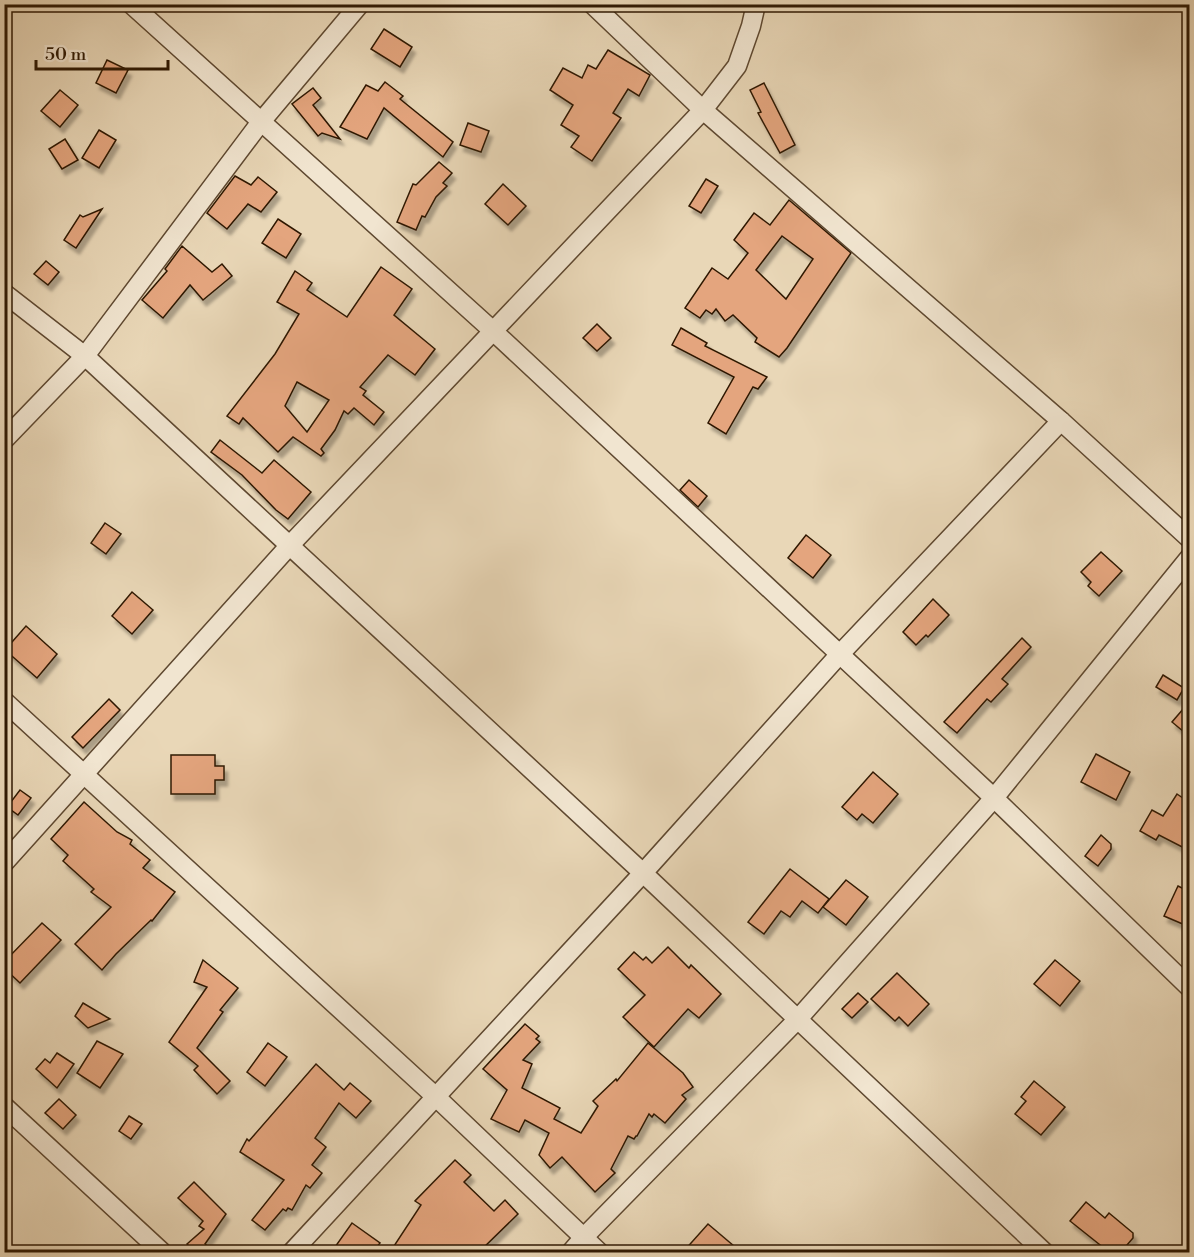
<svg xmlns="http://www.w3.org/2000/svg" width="1194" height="1257" font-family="'Libre Bodoni',serif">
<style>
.building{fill:#e4a57e;stroke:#2f1903;stroke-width:1.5;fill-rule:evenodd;filter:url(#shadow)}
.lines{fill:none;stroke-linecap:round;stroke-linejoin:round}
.minor-casing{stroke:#5e4830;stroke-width:21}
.minor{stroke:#f1e5d0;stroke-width:18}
</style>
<defs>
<filter id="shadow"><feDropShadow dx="3.5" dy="6" stdDeviation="1.5" flood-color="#0004"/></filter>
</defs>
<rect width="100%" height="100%" fill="#e9d7b7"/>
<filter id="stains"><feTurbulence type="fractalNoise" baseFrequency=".00333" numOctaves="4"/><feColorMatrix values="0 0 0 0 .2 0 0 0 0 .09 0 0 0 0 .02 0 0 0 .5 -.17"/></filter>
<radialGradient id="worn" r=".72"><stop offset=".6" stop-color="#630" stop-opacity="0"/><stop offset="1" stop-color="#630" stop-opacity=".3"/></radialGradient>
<g class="building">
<path d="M384,29L412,47L400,67L371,49Z"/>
<path d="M608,50L650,75L639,96L628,89L613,113L621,118L592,161L571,147L579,136L561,125L573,105L550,90L563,68L582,78L588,65L596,69Z"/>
<path d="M107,60L128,70L116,93L96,83Z"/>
<path d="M385,82L403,96L400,99L453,142L443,157L384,108L367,139L340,127L366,85L378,91Z"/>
<path d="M764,83L795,145L780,153L758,113L761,112L750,90Z"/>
<path d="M313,88L321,98L313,105L340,139L322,133L318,136L292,104Z"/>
<path d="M60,90L78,105L60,127L41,111Z"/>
<path d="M468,123L489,131L481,152L460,145Z"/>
<path d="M99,130L116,140L99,168L82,158Z"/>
<path d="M65,139L78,160L62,169L49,149Z"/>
<path d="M439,162L452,173L443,183L447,186L436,197L425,217L422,216L416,230L397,222L413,184L416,185Z"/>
<path d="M235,176L251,185L258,177L277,192L261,212L248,204L227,229L207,213Z"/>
<path d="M706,179L718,186L701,213L689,206Z"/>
<path d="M503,184L526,206L508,225L485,204Z"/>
<path d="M789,200L851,253L787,348L779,357L755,342L757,338L733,315L725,321L716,309L712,314L706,310L700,318L685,308L712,268L728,279L748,253L734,240L754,213L770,225ZM782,236L813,259L786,299L756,270Z"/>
<path d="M102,209L76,248L64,240L80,215L83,217Z"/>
<path d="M278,219L301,234L286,258L262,243Z"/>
<path d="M182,246L212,272L222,264L232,276L203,300L190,285L163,318L142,300L167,271L165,269Z"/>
<path d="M46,261L59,272L48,285L34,274Z"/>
<path d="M381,267L412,289L394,315L435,349L415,375L388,355L360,387L366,391L363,395L384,412L374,425L354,408L348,414L344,411L335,430L321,449L324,453L321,456L293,437L278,452L243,418L239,424L227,416L275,354L299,314L277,302L295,271L312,283L307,290L347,317ZM297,382L329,400L307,432L285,406Z"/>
<path d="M597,324L611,338L597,351L583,338Z"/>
<path d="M681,328L707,343L705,346L767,377L758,389L753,387L726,434L708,423L734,377L672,345Z"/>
<path d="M220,440L262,473L274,460L311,492L288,519L276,510L242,475L211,452Z"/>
<path d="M689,480L707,496L698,507L680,490Z"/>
<path d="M105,523L121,534L106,554L91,543Z"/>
<path d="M806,535L831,555L813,578L788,558Z"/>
<path d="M1101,552L1122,571L1099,596L1088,586L1091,582L1081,572Z"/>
<path d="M132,592L153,610L132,634L112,616Z"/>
<path d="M933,599L949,615L928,637L926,635L916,645L903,632Z"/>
<path d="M26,626L57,654L37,678L5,650Z"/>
<path d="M1022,638L1031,647L1002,679L1008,684L991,702L987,699L957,733L944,722Z"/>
<path d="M1163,675L1184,688L1177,700L1156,687Z"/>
<path d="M109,699L120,710L83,748L72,737Z"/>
<path d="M1190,701V737L1172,722Z"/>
<path d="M1096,754L1130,772L1116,800L1081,782Z"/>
<path d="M171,755H215V766H224V780H215V794H171Z"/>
<path d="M873,772L898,794L873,823L862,814L857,820L842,807Z"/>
<path d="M20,790L31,798L18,815L7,807Z"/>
<path d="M1177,794L1190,803V851L1159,835L1156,840L1140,831L1152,810L1163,816Z"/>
<path d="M84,802L117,832L132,840L130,844L150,860L143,868L175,892L152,921L151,920L116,954L102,970L75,944L111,907L91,892L94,889L63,861L68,855L51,839Z"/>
<path d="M1101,835L1111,844V849L1098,866L1085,856Z"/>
<path d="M790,869L829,899L818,913L802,901L790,917L781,911L764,934L748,922Z"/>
<path d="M846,880L868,897L846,925L823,907Z"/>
<path d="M1178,886L1190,892V916L1185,925L1164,916Z"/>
<path d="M42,923L61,940L20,983L4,968V962Z"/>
<path d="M668,947L689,968L691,965L721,994L699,1018L688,1009L654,1047L623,1017L645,995L618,969L634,952L643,960L646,957L652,963Z"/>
<path d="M203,960L238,988L220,1010L223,1012L197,1048L230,1081L217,1094L194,1070L198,1066L169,1042L207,987L194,982Z"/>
<path d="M1055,960L1080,981L1060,1006L1034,984Z"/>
<path d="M897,973L929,1004L908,1026L899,1017L895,1021L871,999Z"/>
<path d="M858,993L868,1002L852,1018L842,1009Z"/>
<path d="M83,1003L110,1019L88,1028L75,1016Z"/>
<path d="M525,1024L539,1036L536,1039L540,1042L523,1060L532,1064L522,1088L560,1108L554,1119L581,1133L598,1106L593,1101L616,1079L617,1081L648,1043L683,1073L693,1087L682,1095L686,1099L665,1123L654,1114L652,1117L649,1114L637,1136H636L634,1139L628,1136L611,1169L615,1173L595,1192L562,1157L550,1168L539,1155L549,1133L525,1120L519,1132L491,1119L507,1090L483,1069Z"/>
<path d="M97,1041L123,1054L100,1088L77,1073Z"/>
<path d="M268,1043L287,1057L265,1086L247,1072Z"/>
<path d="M57,1053L74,1064L57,1088L36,1069L45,1059L50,1063Z"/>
<path d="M316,1064L344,1090L350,1083L371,1101L356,1118L339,1103L315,1138L326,1147L312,1165L322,1173L310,1188L306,1185L292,1210L288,1208L286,1211L283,1209L265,1230L252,1220L284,1180L240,1152L247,1139L249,1141Z"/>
<path d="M1034,1081L1065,1107L1041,1135L1015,1114L1026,1101L1021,1097Z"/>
<path d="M59,1099L76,1115L63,1129L45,1113Z"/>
<path d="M129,1116L142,1124L131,1139L119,1131Z"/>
<path d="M455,1160L471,1175L464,1182L494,1211L505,1200L518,1214L479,1252H404L394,1246L421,1205L415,1201Z"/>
<path d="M194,1182L226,1214L205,1244L214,1252H195L187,1244L204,1229L199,1226L203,1221L178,1198Z"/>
<path d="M1086,1202L1105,1218L1109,1213L1133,1233V1238L1121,1252H1109L1070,1221Z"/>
<path d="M352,1223L380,1243L373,1252H343L335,1247Z"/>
<path d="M708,1224L741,1252H683Z"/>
</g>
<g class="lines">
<g class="minor-casing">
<g id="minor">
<path d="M131,4L492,330L994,798L1190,988"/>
<path d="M592,4L703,110L1061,421L1190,539"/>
<path d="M4,293L85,356L643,873L1044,1252"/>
<path d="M4,440L85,356L260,123L360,4"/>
<path d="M4,701L436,1097L599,1252"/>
<path d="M4,863L290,545L703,110L737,66L751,26L756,4"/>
<path d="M4,1106L162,1252"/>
<path d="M292,1252L643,873L839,655L1061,421"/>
<path d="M571,1252L583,1238L798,1019L994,798L1190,557"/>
</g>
</g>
<use href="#minor" class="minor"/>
</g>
<rect width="1194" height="1257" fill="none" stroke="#e9d7b7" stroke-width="24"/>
<rect x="6" y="6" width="1182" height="1245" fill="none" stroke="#2f1903" stroke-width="3"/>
<rect x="12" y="12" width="1170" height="1233" fill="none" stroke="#2f1903" stroke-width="1.5"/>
<path d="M36 60v9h132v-9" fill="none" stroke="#2f1903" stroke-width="3"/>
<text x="45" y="60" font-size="18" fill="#2f1903" stroke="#f1e5d0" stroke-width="4.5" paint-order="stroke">50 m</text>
<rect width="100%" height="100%" filter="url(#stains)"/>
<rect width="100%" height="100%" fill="url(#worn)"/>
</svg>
